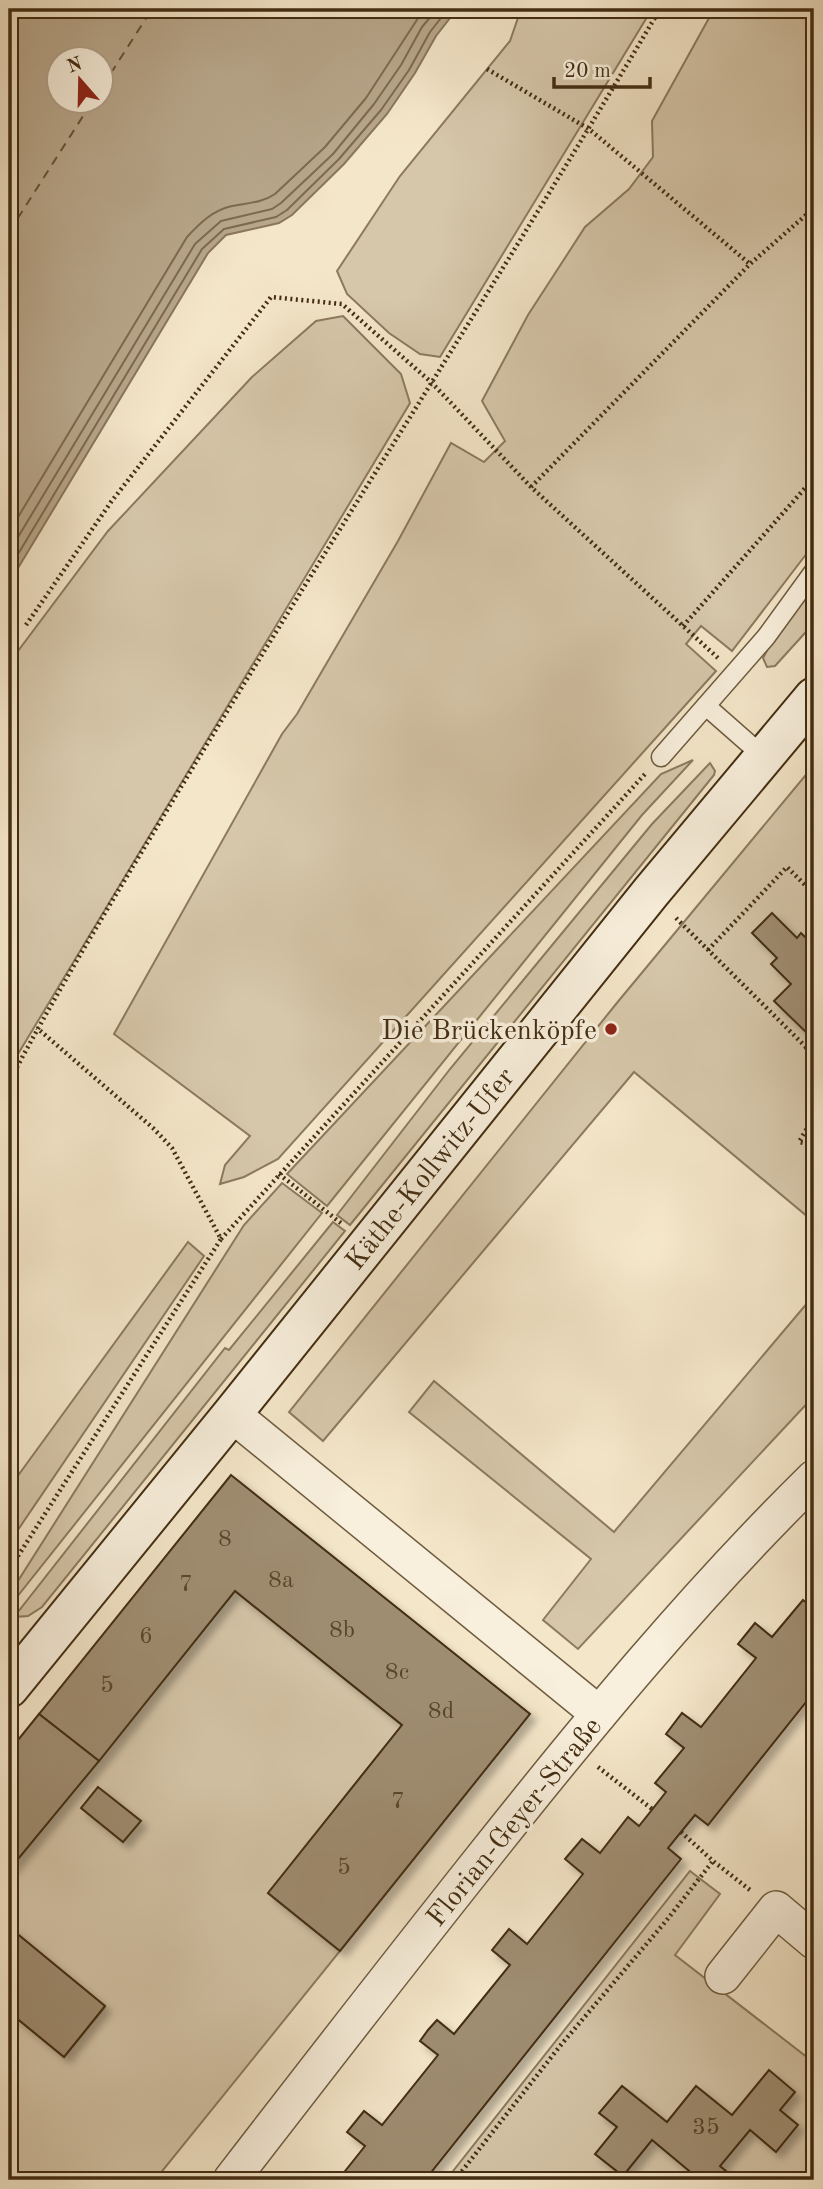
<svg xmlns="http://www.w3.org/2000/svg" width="823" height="2189" font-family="'Old Standard TT',serif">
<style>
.green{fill:#d6c7aa;stroke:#8c7a5e;stroke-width:2}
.water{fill:#b8a78b;stroke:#89765b;stroke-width:2;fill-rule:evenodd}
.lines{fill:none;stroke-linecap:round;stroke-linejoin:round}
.shore{stroke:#7e6a4e;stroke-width:2}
.ferry{stroke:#665236;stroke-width:2;stroke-dasharray:9 7;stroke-linecap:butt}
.building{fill:#9f8d71;stroke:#432d12;stroke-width:2;filter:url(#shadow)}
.service-casing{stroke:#6f5b40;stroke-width:21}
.minor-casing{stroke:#6f5b40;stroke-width:38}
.secondary-casing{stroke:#432d12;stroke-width:42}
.path{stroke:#432d12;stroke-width:4.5;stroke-dasharray:2 3.5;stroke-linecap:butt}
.service{stroke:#f8efdc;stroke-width:18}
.minor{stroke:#f8efdc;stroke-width:35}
.secondary{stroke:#f8efdc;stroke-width:38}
.poi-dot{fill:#8f2418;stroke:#f8efdc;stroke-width:2.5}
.labels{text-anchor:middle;stroke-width:7;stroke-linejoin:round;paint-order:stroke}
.number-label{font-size:24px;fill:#5a452a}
.poi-label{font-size:28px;fill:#432d12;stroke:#f8efdc;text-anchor:end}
.street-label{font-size:28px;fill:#432d12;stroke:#f8efdc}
</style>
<defs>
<filter id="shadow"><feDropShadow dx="6" dy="6" stdDeviation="3.5" flood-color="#0004"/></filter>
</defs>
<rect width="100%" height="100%" fill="#f4e6c9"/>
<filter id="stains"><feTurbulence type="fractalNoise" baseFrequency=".00286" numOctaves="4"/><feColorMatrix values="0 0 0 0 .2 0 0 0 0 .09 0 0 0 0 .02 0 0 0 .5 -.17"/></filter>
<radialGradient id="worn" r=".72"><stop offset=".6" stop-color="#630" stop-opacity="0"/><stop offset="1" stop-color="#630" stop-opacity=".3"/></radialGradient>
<g class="green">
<path d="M521,9H652L440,357L420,354L389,333L347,294L337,271L400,176L510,41Z"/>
<path d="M714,9H814V544L732,651L701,626L686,644L716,671L278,1159L244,1177L220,1184L225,1165L250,1136L114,1034L282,734L297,714L398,541L451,443L484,462L505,441L482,401L528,315L585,227L629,189L653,157L652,121Z"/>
<path d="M343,316L401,374L410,403L9,1069V663L108,531L252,377L316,321Z"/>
<path d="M814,583V623L775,666L767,667L763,658L774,638Z"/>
<path d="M693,760L642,815L327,1206L287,1174L661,774Z"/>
<path d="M710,763L715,771L714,775L350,1225L337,1215L450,1069L652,824Z"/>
<path d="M814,765V1222L634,1072L323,1441L289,1412L616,1004Z"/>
<path d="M282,1183L322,1213L9,1607V1595L244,1225Z"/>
<path d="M333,1222L345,1231L42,1607L28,1616L14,1617L225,1348L229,1350Z"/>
<path d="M188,1242L204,1256L9,1543V1488Z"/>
<path d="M814,1295V1396L578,1649L543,1620L591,1559L409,1412L434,1381L614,1532Z"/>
<path d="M235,1591L402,1725L268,1893L340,1951L155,2180H9V2012L64,2057L105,2007L9,1927V1870Z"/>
<path d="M690,1871L720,1894L675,1955L812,2061L814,2058V2180H446Z"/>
</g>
<path class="water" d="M9,9H457L436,36L415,73L387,114L344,164L292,215L279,223L226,235L208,253L9,583ZM60,60H102V102H60Z"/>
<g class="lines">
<g class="shore">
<path d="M9,532L187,237C200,223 213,210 232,206C247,203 262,203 275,194L325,147L366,98L424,9"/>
<path d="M9,552L195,244L221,221L272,209L281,203L333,154L374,104L401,65L422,27L437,9"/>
<path d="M9,569L202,249L224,229L276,217L287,210L339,159L381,110L409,70L430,32L448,9"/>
</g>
<g class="ferry">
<path d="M102,87L152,9"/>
<path d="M9,232L92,102"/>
</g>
</g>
<g class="building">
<path d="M772,913L797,938L801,933L814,946V1040L774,1001L791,984L771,964L777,958L752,933Z"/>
<path d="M231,1475L530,1714L340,1951L268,1893L402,1725L235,1591L99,1761L39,1714Z"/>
<path d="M803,1600L814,1609V1692L708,1825L695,1815L681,1832L668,1848L681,1859L425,2180H338L365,2146L347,2132L364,2111L382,2125L438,2055L420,2041L428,2030L437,2020L454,2034L510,1965L492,1950L509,1929L527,1944L583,1874L565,1859L582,1839L600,1853L628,1817L639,1826L666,1792L655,1783L684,1748L666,1734L682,1713L701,1727L756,1658L738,1644L755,1623L772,1637Z"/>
<path d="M39,1714L99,1761L9,1870V1751Z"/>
<path d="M98,1787L141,1821L123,1842L81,1808Z"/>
<path d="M9,1927L105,2006L64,2057L9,2012Z"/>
<path d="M769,2070L795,2092L780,2110L798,2125L776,2152L750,2130L720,2166L737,2180H700L652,2140L623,2176L595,2154L617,2127L599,2113L622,2086L667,2122L696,2086L732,2115Z"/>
</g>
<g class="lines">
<g class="service-casing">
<g id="service">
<path d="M706,706L763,756"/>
<path d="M661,757L766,637L814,571"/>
</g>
</g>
<g class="minor-casing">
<g id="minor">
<path d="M232,1414L599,1714"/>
<path d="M723,1976L776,1909L814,1941"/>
<path d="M231,2180C315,2071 399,1963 484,1856C588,1725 695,1595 814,1478"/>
</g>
</g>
<g class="secondary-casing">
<path id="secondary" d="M9,1688L232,1414L651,892L814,697"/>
</g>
<g class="path">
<path d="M487,69L589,129L750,264"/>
<path d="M531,487L750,264L814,208"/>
<path d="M26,625L111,502L271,297L342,304L431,382L531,487L718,658"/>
<path d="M683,626L814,478"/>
<path d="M813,826L814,828"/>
<path d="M805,885L814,876"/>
<path d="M676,918L814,1055"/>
<path d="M708,950L787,867L814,894"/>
<path d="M806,1047L810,1065L814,1101"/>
<path d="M9,1082C64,978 126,878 187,777C343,520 507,268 660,9"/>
<path d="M814,1103L809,1125L799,1142L814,1145"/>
<path d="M279,1174L342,1224"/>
<path d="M221,1239L645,774"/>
<path d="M9,1570L221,1239L172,1148L153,1128L37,1028"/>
<path d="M598,1767L652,1809"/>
<path d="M681,1832L713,1861L750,1890"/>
<path d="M455,2180L560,2046L666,1921L713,1861"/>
</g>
<use href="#service" class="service"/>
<use href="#minor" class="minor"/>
<use href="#secondary" class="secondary"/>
</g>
<circle class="poi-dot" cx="611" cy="1029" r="7"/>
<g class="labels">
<g class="number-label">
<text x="225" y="1546">8</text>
<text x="281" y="1587">8a</text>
<text x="186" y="1591">7</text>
<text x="342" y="1637">8b</text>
<text x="146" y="1643">6</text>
<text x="397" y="1679">8c</text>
<text x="107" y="1692">5</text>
<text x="441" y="1718">8d</text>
<text x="398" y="1808">7</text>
<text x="344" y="1874">5</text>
<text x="706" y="2134">35</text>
</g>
<g class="poi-label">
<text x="597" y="1039">Die Brückenköpfe</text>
</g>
<g class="street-label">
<text transform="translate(429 1168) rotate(-51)" y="10">Käthe-Kollwitz-Ufer</text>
<text transform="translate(513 1821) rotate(-51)" y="10">Florian-Geyer-Straße</text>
</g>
</g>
<rect width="823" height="2189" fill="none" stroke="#f4e6c9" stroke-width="35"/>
<rect x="10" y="10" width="802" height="2168" fill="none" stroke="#432d12" stroke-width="3.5"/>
<rect x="18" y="18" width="788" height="2154" fill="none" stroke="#432d12" stroke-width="2"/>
<g transform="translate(80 80) rotate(340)"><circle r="33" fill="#f8efdc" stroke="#b0a18b" stroke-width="2"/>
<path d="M0-5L12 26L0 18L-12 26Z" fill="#8f2418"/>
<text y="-10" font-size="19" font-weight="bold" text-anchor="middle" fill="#432d12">N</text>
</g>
<path d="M554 77v10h96v-10" fill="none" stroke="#432d12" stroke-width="3.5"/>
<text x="564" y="77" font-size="21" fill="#432d12" stroke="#f8efdc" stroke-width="5" paint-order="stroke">20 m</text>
<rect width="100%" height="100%" filter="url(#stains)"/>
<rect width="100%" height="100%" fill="url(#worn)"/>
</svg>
